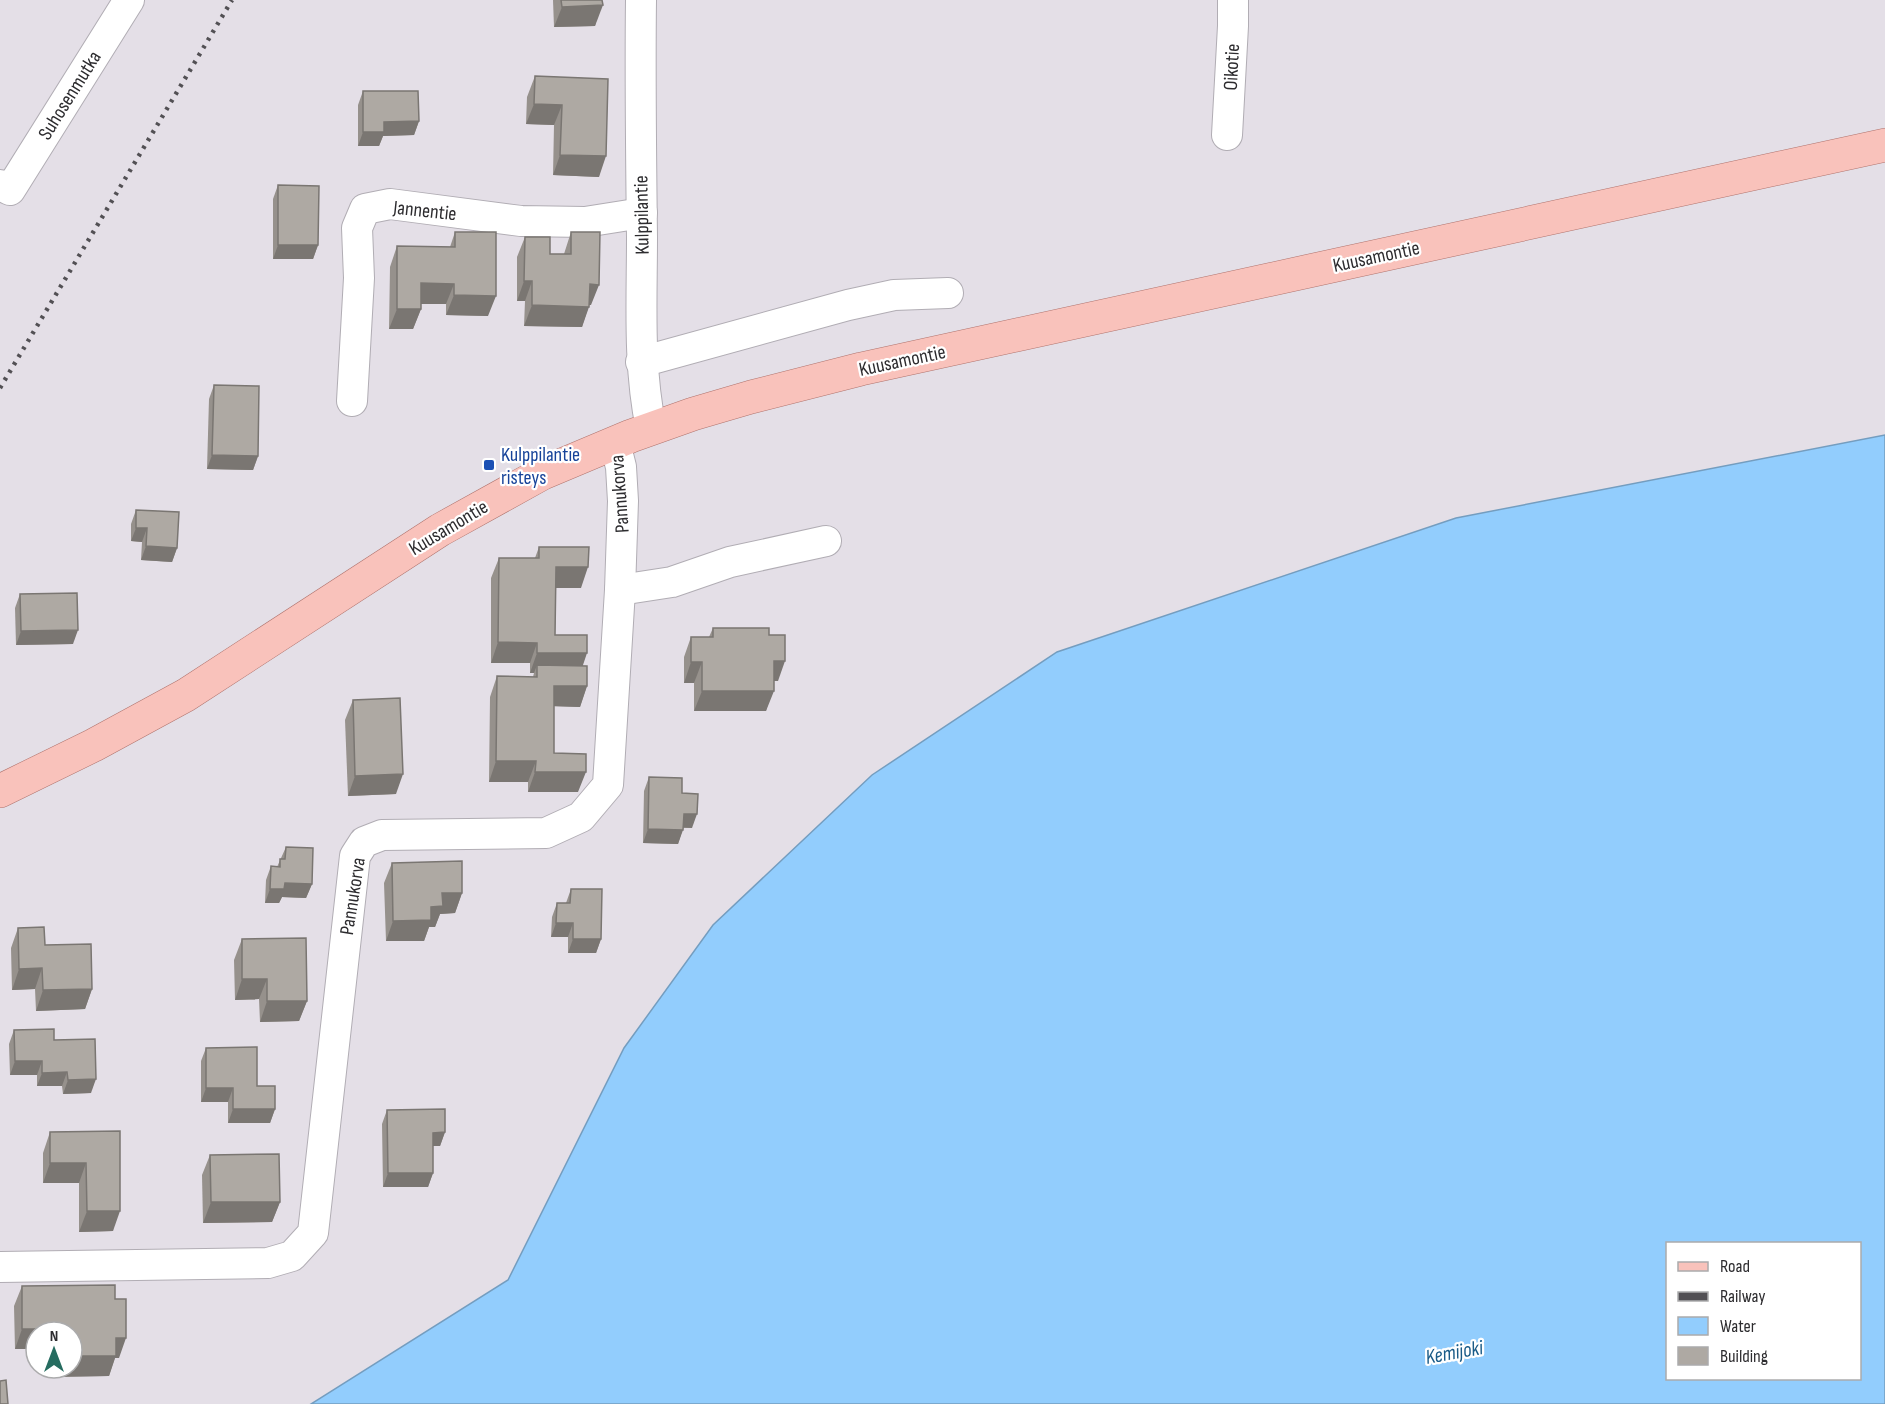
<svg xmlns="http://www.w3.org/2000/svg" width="1885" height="1404" font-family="'Sofia Sans Condensed',sans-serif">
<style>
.water{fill:#92cdfd;stroke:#749dbf;stroke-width:1.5;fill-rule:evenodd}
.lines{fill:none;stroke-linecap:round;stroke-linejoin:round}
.minor-casing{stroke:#b1adb4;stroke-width:32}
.major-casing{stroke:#af736d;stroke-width:34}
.minor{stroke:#fff;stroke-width:30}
.major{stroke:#f9c2bb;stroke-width:33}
.rail{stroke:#525054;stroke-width:4.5;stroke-dasharray:3 6;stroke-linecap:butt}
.wall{fill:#96918c}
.shaded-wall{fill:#7a7672}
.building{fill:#aea9a3;stroke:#7a7672;stroke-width:1.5}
.transit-dot{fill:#1a4fb4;stroke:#fff;stroke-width:2}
.labels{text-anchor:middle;stroke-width:4.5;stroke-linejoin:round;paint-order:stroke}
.street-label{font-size:20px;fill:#2d2c2f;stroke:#fff}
.transit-label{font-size:20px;fill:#164399;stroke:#fff;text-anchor:start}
.water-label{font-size:21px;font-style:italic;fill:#1a5b87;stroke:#fff}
</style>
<rect width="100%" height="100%" fill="#e4dfe7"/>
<path class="water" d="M1885,435V1404H311L508,1280L624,1048L713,925L872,775L1057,652L1456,518ZM1668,1244H1860V1378H1668Z"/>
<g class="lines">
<g class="minor-casing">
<g id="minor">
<path d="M641,0C640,79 641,158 642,237C642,301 638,365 651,428"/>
<path d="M1227,135L1233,26V0"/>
<path d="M0,185L10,190L129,0"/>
<path d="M641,362L848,305L894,295L948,293"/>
<path d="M352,401L359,278L357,228L365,209L390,204L521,221L585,222L642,213"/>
<path d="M620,590L672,582L730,562L826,541"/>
<path d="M0,1267L268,1263L292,1256L313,1233L355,856L364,842L382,835L546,833L581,817L608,785L620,590L623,501L621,467L615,443"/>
</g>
</g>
<g class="major-casing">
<path id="major" d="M0,791L94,745L186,695L440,530L543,473L631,436L693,414L751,397L861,369L1885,145"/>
</g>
<use href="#minor" class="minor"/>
<use href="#major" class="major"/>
<path class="rail" d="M0,388L232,0"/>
</g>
<g class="wall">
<path d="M553,0H602L595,26L554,27Z"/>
<path d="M535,76L608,79L599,177L553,175L554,125L526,124L527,97Z"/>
<path d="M363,91L419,121L414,135L383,136L379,146H358V105Z"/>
<path d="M278,185L318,245L313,259H273V199Z"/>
<path d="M455,232L488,316L446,315V304H421V309L413,329H389L390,267L397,246L450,247Z"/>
<path d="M571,232L591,305H589L582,327L524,326L525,301H517V257L525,237L550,254H564Z"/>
<path d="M214,385L258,456L253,470L207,469L209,399Z"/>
<path d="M136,510L177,548L172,562L141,560L142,542L131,541V524Z"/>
<path d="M539,547L581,588H556L555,635L583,666L587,686L580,707L554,706V753L578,792H528V782H489L490,697L497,676L533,677L534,673H530V663H491V578L499,558H535Z"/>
<path d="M20,594L73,644L16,645L15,608Z"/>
<path d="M713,628L769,635L778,681H774L766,711H694V683H684V657L691,637H709Z"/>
<path d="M353,700L396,794L348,796L345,720Z"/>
<path d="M649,777L682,793L692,828H683L678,844L643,843L644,791Z"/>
<path d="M286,847L312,884L306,898L282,897L279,903H265L266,880L271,866L277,867Z"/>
<path d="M392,863L462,893L455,913L440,914L435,927H429L424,941H386L384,883Z"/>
<path d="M571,889L601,939L596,953H568V937H551L552,917L557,903H566Z"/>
<path d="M18,928L45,945L92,989L85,1009L36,1011L35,989L12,990L11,948Z"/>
<path d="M242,939L307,1001L299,1021L260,1022L259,999L235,1000L234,960Z"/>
<path d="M14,1030L54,1040L91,1093L63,1094L62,1086H37V1075H10L9,1044Z"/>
<path d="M206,1048L257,1086L275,1109L270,1123H228V1102H201V1061Z"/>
<path d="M387,1110L445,1132L440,1146H433V1173L428,1187H383L382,1124Z"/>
<path d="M120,1131L113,1231L79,1232V1183H43V1153L50,1132Z"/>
<path d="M210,1155L280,1202L272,1222L203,1223L202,1175Z"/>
<path d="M22,1286L115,1299L119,1358H115L109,1376L49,1377V1368H72V1332H36V1349H15L14,1306Z"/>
</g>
<g class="shaded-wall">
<path d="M603,5L595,26L554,27L562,7Z"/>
<path d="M534,104L562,105L554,125L526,124Z"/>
<path d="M419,121L414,135L383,136L379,146H358L363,132L384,122Z"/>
<path d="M560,155L606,156L599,177L553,175Z"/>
<path d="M278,245H318L313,259H273Z"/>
<path d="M524,281H532L525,301H517Z"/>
<path d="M421,283L454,284L446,304H414Z"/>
<path d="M590,284L599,285L591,305H582Z"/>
<path d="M454,295L496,296L488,316L446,315Z"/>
<path d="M532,305L589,307L582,327L524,326Z"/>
<path d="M397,309H421L413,329H389Z"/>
<path d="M212,455L258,456L253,470L207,469Z"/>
<path d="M136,528H147L142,542L131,541Z"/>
<path d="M146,546L177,548L172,562L141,560Z"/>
<path d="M556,567H588L581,588H549Z"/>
<path d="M78,630L73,644L16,645L21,631Z"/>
<path d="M498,642L537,643L530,663H491Z"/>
<path d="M537,653H587L580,674L537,665L534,673H530Z"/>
<path d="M774,661H785L778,681H766Z"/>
<path d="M691,662H702L694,683H684Z"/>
<path d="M554,686H587L580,707L547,706Z"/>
<path d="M702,691H774L766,711H694Z"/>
<path d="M496,761H536L528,782H489Z"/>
<path d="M535,772H586L578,792H528Z"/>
<path d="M403,774L396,794L348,796L355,776Z"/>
<path d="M684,814H697L692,828L679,827Z"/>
<path d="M648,829L683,830L678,844L643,843Z"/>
<path d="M285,883L312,884L306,898L282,897L279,903H265L270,889Z"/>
<path d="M442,893H462L455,913L440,914L435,927H429L424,941H386L393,921L431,907Z"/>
<path d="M556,923H573L568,937H551Z"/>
<path d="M573,939H601L596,953H568Z"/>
<path d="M42,968L35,989L12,990L19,969Z"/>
<path d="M242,979H267L259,999L235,1000Z"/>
<path d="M92,989L85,1009L36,1011L43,990Z"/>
<path d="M267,1001H307L299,1021L260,1022Z"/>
<path d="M15,1061H42L37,1075H10Z"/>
<path d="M67,1072L62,1086H37L42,1073Z"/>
<path d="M96,1079L91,1093L63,1094L68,1080Z"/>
<path d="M206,1088H233L228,1102H201Z"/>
<path d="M233,1109H275L270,1123H228Z"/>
<path d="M445,1132L440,1146H428L433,1133Z"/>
<path d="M50,1163H86L79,1183H43Z"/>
<path d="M388,1173H433L428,1187H383Z"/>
<path d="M211,1202H280L272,1222L203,1223Z"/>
<path d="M87,1211H120L113,1231L79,1232Z"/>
<path d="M22,1329H56L55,1332H36V1349H15Z"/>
<path d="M116,1338H126L119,1358H115L109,1376L49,1377L52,1368H72V1356Z"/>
</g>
<g class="building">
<path d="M561,0H602L603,5L562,7Z"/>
<path d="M535,76L608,79L606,156L560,155L562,105L534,104Z"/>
<path d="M363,91H418L419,121L384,122V132H363Z"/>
<path d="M278,185L319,186L318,245H278Z"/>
<path d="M455,232H496V296L454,295V284L421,283V309H397V246L455,247Z"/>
<path d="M571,232H600L599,285L590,284L589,307L532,305V281H524L525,237H550V254H571Z"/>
<path d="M214,385L259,386L258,456L212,455Z"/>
<path d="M136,510L179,512L177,548L146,546L147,528H136Z"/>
<path d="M539,547H589L588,567H556L555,635H587V653H537V643L498,642L499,558H539Z"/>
<path d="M77,593L78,630L21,631L20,594Z"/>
<path d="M713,628H769V635H785V661H774V691H702V662H691V637H713Z"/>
<path d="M537,665L587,666V686H554V753L586,754V772H535L536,761H496L497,676L537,677Z"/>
<path d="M400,698L403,774L355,776L353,700Z"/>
<path d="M649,777L682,778V793L698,794L697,814H684L683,830L648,829Z"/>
<path d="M286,847L313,848L312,884L285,883L284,889H270L271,866L280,867V859H285Z"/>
<path d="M462,861V893H442L443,906L431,907V920L393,921L392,863Z"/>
<path d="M571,889H602L601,939H573V923H556L557,903H570Z"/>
<path d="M44,927L45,945L91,944L92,989L43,990L42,968L19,969L18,928Z"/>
<path d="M306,938L307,1001H267V979H242V939Z"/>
<path d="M54,1029V1040L95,1039L96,1079L68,1080L67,1072L42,1073V1061H15L14,1030Z"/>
<path d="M257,1047V1086H275V1109H233V1088H206V1048Z"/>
<path d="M445,1109V1132L433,1133V1173H388L387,1110Z"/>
<path d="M120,1131V1211H87L86,1163H50V1132Z"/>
<path d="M279,1154L280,1202H211L210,1155Z"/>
<path d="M115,1285V1299H126V1338H116V1356H72V1332H56V1329H22V1286Z"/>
<path d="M6,1380L8,1404H0V1381Z"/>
</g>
<rect class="transit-dot" x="483" y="459" width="12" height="12" rx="3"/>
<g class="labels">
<g class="street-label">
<text transform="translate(1231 67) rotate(-87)" y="7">Oikotie</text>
<text transform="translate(69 95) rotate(-58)" y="7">Suhosenmutka</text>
<text transform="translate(425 210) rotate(6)" y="7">Jannentie</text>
<text transform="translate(641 215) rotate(-91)" y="7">Kulppilantie</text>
<text transform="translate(1376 256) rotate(-12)" y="7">Kuusamontie</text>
<text transform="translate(902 360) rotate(-12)" y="7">Kuusamontie</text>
<text transform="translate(619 494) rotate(-94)" y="7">Pannukorva</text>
<text transform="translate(448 527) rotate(-31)" y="7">Kuusamontie</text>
<text transform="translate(352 896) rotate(-81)" y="7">Pannukorva</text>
</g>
<g class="transit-label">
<text x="501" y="461">Kulppilantie<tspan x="501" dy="23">risteys</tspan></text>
</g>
<g class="water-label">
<text transform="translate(1454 1352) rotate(-10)" y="7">Kemijoki</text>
</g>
</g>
<rect x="1666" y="1242" width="195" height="138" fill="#ffffff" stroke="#ababac" stroke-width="1.5"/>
<rect x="1678" y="1262" width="30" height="9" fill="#f9c2bb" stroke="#ababac" stroke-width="1.5"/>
<text x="1720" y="1272" font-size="18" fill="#2d2c2f">Road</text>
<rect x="1678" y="1292" width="30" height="9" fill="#525054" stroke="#ababac" stroke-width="1.5"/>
<text x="1720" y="1302" font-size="18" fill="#2d2c2f">Railway</text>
<rect x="1678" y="1317" width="30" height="18" fill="#92cdfd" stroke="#ababac" stroke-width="1.5"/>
<text x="1720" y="1332" font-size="18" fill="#2d2c2f">Water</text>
<rect x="1678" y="1347" width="30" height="18" fill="#aea9a3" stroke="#ababac" stroke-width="1.5"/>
<text x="1720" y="1362" font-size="18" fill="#2d2c2f">Building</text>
<g transform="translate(54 1350)"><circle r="28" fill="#ffffff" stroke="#ababac" stroke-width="1.5"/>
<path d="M0-4.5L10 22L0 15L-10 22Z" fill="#266c60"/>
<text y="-9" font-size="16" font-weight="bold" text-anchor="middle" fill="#2d2c2f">N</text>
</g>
</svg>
